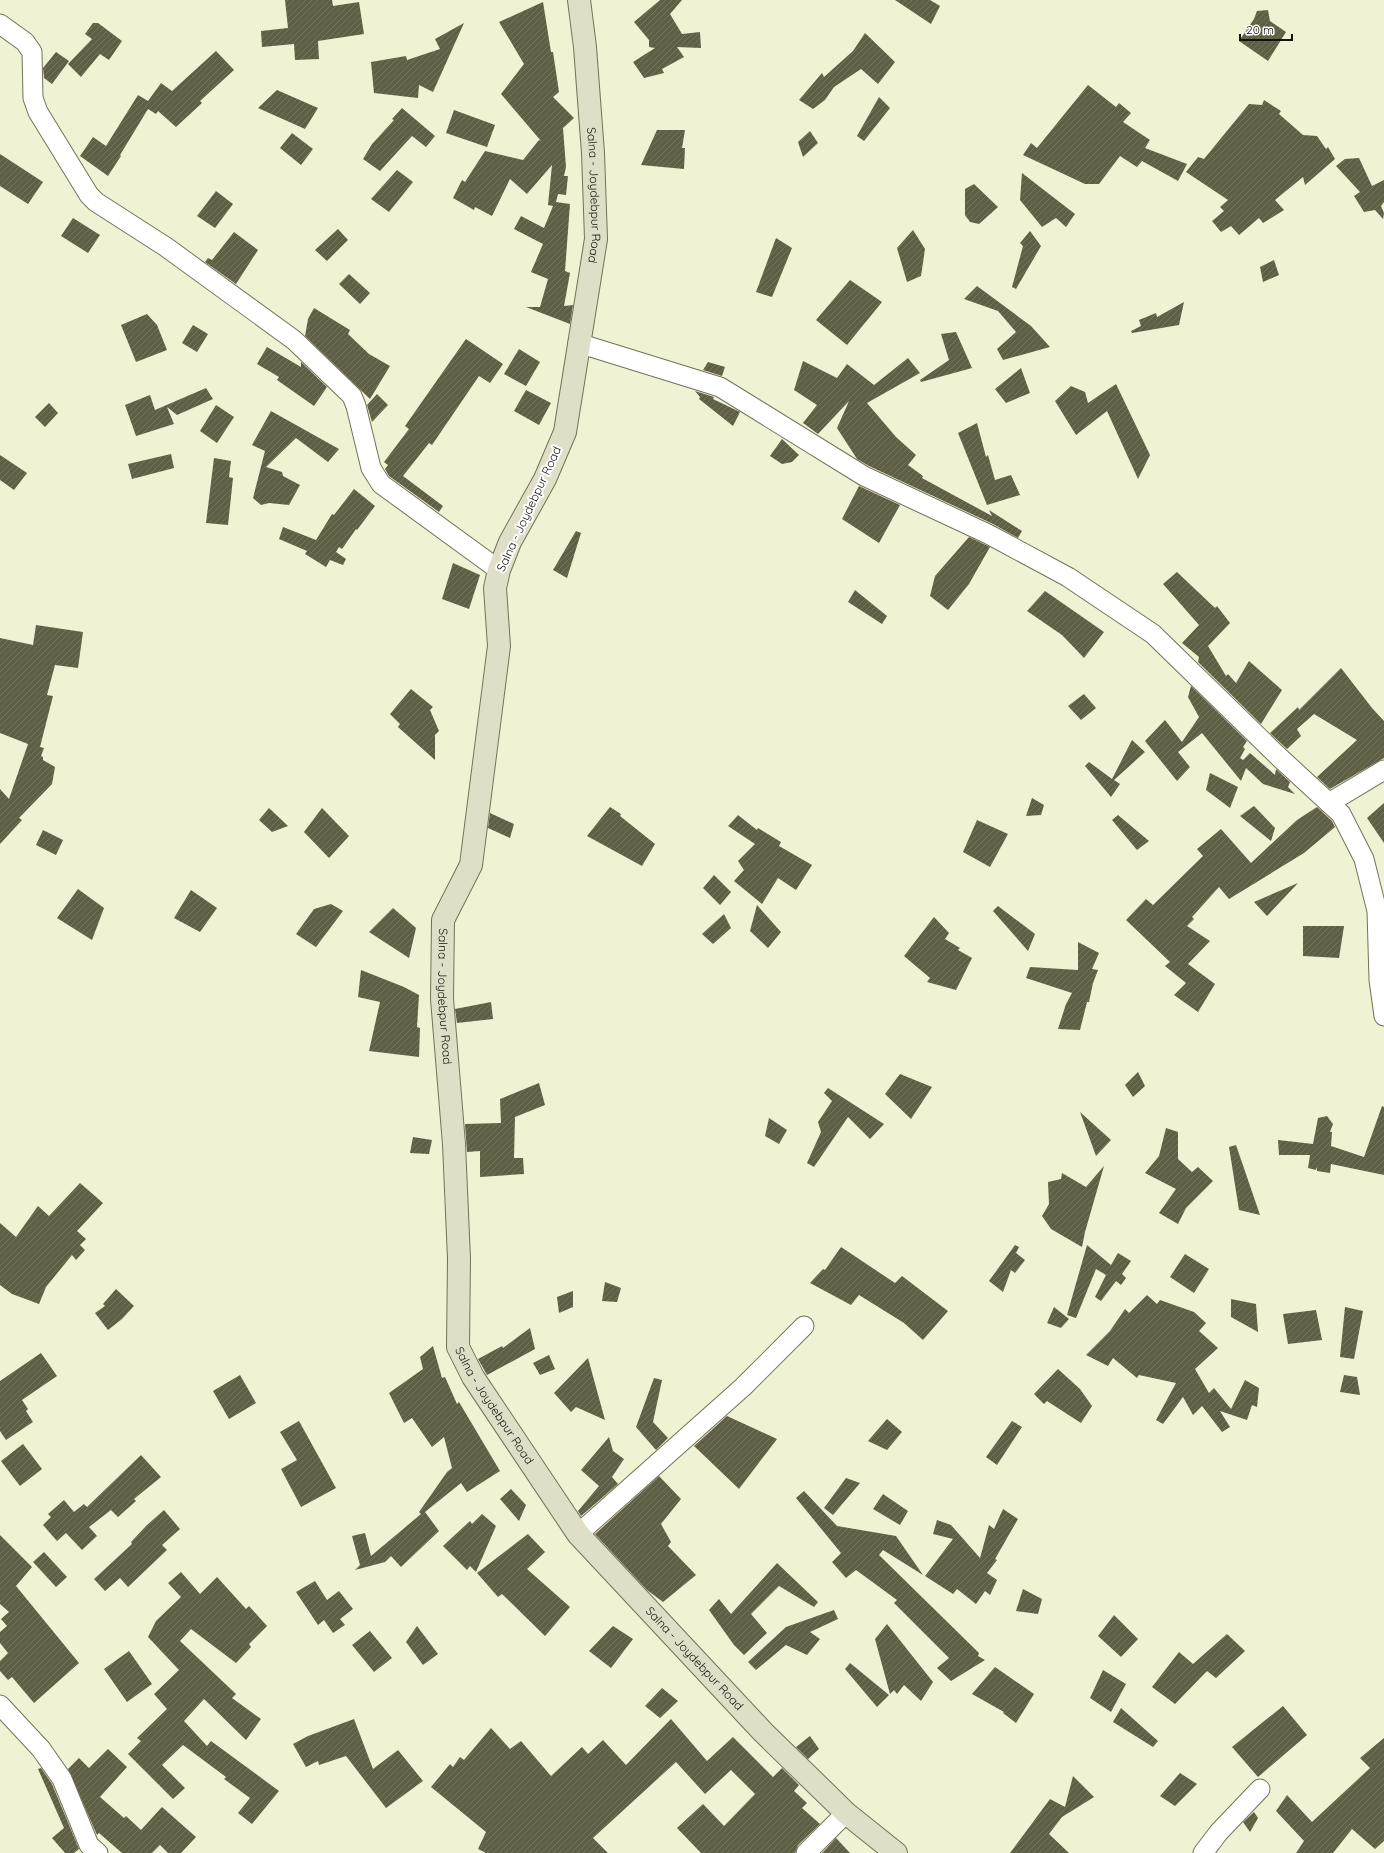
<svg xmlns="http://www.w3.org/2000/svg" width="1384" height="1853" font-family="Quicksand,sans-serif">
<style>
.building{fill:url(#building-hatch)}
.lines{fill:none;stroke-linecap:round;stroke-linejoin:round}
.minor-casing{stroke:#717358;stroke-width:21}
.secondary-casing{stroke:#717358;stroke-width:24}
.minor{stroke:#fff;stroke-width:19}
.secondary{stroke:#dedfc6;stroke-width:22}
.labels{text-anchor:middle;stroke-width:4;stroke-linejoin:round;paint-order:stroke}
.street-label{font-size:12px;fill:#131309;stroke:#fff}
</style>
<defs>
<pattern id="building-hatch" width="6" height="6" patternUnits="userSpaceOnUse"><rect width="6" height="6" fill="#5e5f45"/><path d="M-1 1l2-2M0 6l6-6M5 7l2-2" fill="none" stroke="#747561"/></pattern>
</defs>
<rect width="100%" height="100%" fill="#f0f2d4"/>
<g class="building">
<path d="M285,0H332L333,6L359,2L364,34L318,41L319,59L295,60L294,44L262,47L261,31L288,28Z"/>
<path d="M660,0H682L670,14L682,34L700,32L701,48L677,47L684,57L662,69L664,73L644,78L633,62L655,48L649,47V40L634,22Z"/>
<path d="M895,0H930L940,6L931,24Z"/>
<path d="M543,2L551,52H553L559,92L553,97L574,118L563,128L566,167L564,176H568L566,195L558,194L556,202L570,204L565,271L570,273L564,306L573,305L570,324L526,307H540L548,279L531,272L543,244L514,229L521,216L544,228L553,206L548,205L552,165L527,194L510,179L492,216L475,207L474,210L453,198L462,180L465,182L485,151L523,160L539,140L541,141L501,94L524,64L499,22Z"/>
<path d="M1268,10L1270,21L1286,32L1268,61L1239,41L1254,19L1257,11Z"/>
<path d="M93,23H98L122,41L109,60L100,54L81,77L68,64L92,39L85,34Z"/>
<path d="M464,23L433,92L419,85L418,98L374,93L371,62L406,56L407,60L440,49L435,39Z"/>
<path d="M865,33L895,62L878,84L861,69L834,87L825,100L813,109L799,100L822,73L824,77L853,51Z"/>
<path d="M216,51L234,70L200,101L202,103L176,127L158,111L156,114L148,109L120,155L121,156L108,176L80,156L93,137L106,146L138,95L148,101L161,83L172,91Z"/>
<path d="M56,52L69,61L52,84L44,78L43,68Z"/>
<path d="M1088,85L1116,107L1119,103L1131,113L1123,122L1150,140L1145,148L1187,164L1178,181L1142,161L1137,167L1120,156L1099,184H1085L1023,155L1031,143L1037,148Z"/>
<path d="M277,90L318,108L305,129L258,108Z"/>
<path d="M879,97L890,108L864,141L857,136Z"/>
<path d="M1264,100L1281,111L1279,114L1303,135L1317,136L1326,149L1328,147L1335,159L1305,185L1303,177L1275,200L1284,210L1263,223L1259,218L1239,235L1231,226L1221,232L1212,221L1224,211L1220,207L1228,200L1186,172L1198,157L1204,159L1249,104L1262,105Z"/>
<path d="M402,108L435,136L426,147L412,136L380,171L363,159L372,144L394,120L392,119Z"/>
<path d="M454,110L495,125L487,147L446,133Z"/>
<path d="M657,130H685L682,148H685L684,169L641,165Z"/>
<path d="M810,131L818,143L803,157L798,142Z"/>
<path d="M292,133L313,149L301,165L280,148Z"/>
<path d="M0,154L43,182L28,204L0,186Z"/>
<path d="M1359,158L1372,186L1384,180V202L1381,206L1384,213L1383,219L1375,210L1364,212L1354,196L1360,192L1336,166L1345,159Z"/>
<path d="M397,170L413,182L389,212L371,199Z"/>
<path d="M1022,173L1075,214L1066,227L1056,218L1042,227L1020,200Z"/>
<path d="M974,184L998,207L979,224L970,222L965,215V189Z"/>
<path d="M216,191L233,204L215,228L197,216Z"/>
<path d="M73,218L100,235L88,253L61,236Z"/>
<path d="M338,229L348,240L327,261L315,250Z"/>
<path d="M913,230L925,249L921,276L907,282L897,248Z"/>
<path d="M1030,231L1041,246L1016,289L1012,287L1023,246L1020,243Z"/>
<path d="M234,232L258,250L236,284L205,262L208,258L212,260Z"/>
<path d="M776,238L792,248L772,297L756,292Z"/>
<path d="M1274,260L1279,275L1263,282L1260,267Z"/>
<path d="M349,274L370,293L360,304L339,284Z"/>
<path d="M850,280L882,302L847,345L816,320Z"/>
<path d="M977,286L1031,326L1050,347L1003,360L997,349L1016,332L998,311L964,299Z"/>
<path d="M1184,302L1179,325L1132,333L1131,331L1141,326L1139,320L1156,313L1157,317Z"/>
<path d="M314,308L350,330L348,334L369,354L390,366L370,399L305,336L308,319Z"/>
<path d="M147,314L157,325L167,350L136,362L121,325Z"/>
<path d="M193,325L208,334L197,352L182,343Z"/>
<path d="M956,332L972,368L921,382L920,380L949,360L941,334Z"/>
<path d="M466,339L503,364L490,383L479,376L432,445L429,443L403,476L443,506L439,512L389,476L385,469L388,465L384,462L409,429L405,426Z"/>
<path d="M267,347L301,367V362L327,387L314,406L277,380L279,377L257,364Z"/>
<path d="M519,349L540,362L526,386L504,374Z"/>
<path d="M908,358L920,373L867,403L896,437L916,455L908,465L923,476L922,478L992,516L989,510L1022,531L1018,538L993,524L869,466L857,459L837,428L849,401L818,434L803,423L817,405L794,390L803,361L837,378L847,364L874,385Z"/>
<path d="M708,362L725,367L722,376L703,370Z"/>
<path d="M1021,368L1030,393L1006,403L995,389Z"/>
<path d="M1116,384L1150,455L1138,479L1107,411L1076,435L1055,401L1071,386L1085,392L1088,403Z"/>
<path d="M206,388L213,399L177,415L167,407L174,424L136,436L125,405L150,395L155,410Z"/>
<path d="M526,390L551,403L539,425L514,411Z"/>
<path d="M695,391L714,397L713,399L740,412L733,426L699,399L700,397Z"/>
<path d="M377,394L388,405L372,422L367,405Z"/>
<path d="M49,403L58,413L45,427L35,417Z"/>
<path d="M216,405L234,417L217,443L200,431Z"/>
<path d="M271,411L339,449L328,462L296,438L266,467L282,472L283,476L300,485L289,505L269,503L261,505L253,498L265,451L252,445Z"/>
<path d="M977,423L986,457L988,455L995,480L1011,475L1020,495L987,505L958,433Z"/>
<path d="M782,439L799,455L792,462L782,464L770,456Z"/>
<path d="M171,454L174,468L132,479L128,464Z"/>
<path d="M0,455L27,473L14,490L0,480Z"/>
<path d="M214,458L231,461L229,477L233,478L228,525L206,523Z"/>
<path d="M859,486L900,505L879,543L842,519Z"/>
<path d="M354,489L375,506L357,530L356,529L342,549L339,547L336,552L346,559L343,565L330,560L326,567L305,554L307,551L279,539L283,527L316,540L332,514L334,515Z"/>
<path d="M576,531L581,533L567,578L553,570Z"/>
<path d="M969,537L990,547L969,584L948,610L930,596L935,576Z"/>
<path d="M453,563L480,575L469,609L442,599Z"/>
<path d="M1177,572L1215,608L1217,606L1230,623L1208,646L1226,676L1228,674L1236,683L1249,661L1282,690L1261,724L1198,662L1199,657L1182,643L1199,625L1163,584Z"/>
<path d="M855,590L887,616L882,624L848,602Z"/>
<path d="M1045,591L1104,632L1084,658L1062,635L1027,611Z"/>
<path d="M36,625L83,632L78,668L55,665L47,695L53,696L40,747L44,748L41,756L43,757V760L55,767L52,784L19,818L22,820L0,844V789L9,799L28,744L0,733V638L33,645Z"/>
<path d="M1341,668L1372,708L1384,721V758L1330,789L1317,777L1357,740L1314,714L1297,729L1301,736L1287,749L1270,733L1298,707L1299,710Z"/>
<path d="M1191,686L1247,741L1243,747L1245,749L1240,758L1243,760L1250,753L1275,775L1276,769L1290,782L1288,787L1295,794L1263,784L1246,768L1241,781L1202,733L1178,752L1190,767L1177,781L1145,741L1165,720L1182,742L1199,717L1188,697Z"/>
<path d="M411,689L433,707L430,710L439,731L435,735V760L398,727L400,724L390,714Z"/>
<path d="M1084,694L1096,708L1081,720L1068,706Z"/>
<path d="M1132,740L1145,752L1114,780L1120,784L1111,797L1085,766L1089,762L1112,779Z"/>
<path d="M1210,773L1238,787L1230,808L1206,790Z"/>
<path d="M1032,798L1044,805L1041,815L1026,816Z"/>
<path d="M1384,803V843L1367,818Z"/>
<path d="M1254,806L1275,828L1271,841L1240,816Z"/>
<path d="M610,807L621,814L620,816L655,844L642,866L587,836Z"/>
<path d="M1317,807L1332,821L1335,827L1304,853L1229,899L1219,887L1192,917L1194,919L1187,926L1210,941L1188,964L1215,984L1198,1012L1174,995L1186,983L1165,966L1170,962L1126,920L1146,899L1153,905L1203,856L1197,849L1221,829L1251,863L1297,820Z"/>
<path d="M269,808L288,826L272,832L259,820Z"/>
<path d="M322,808L349,836L329,858L304,832Z"/>
<path d="M490,813L514,824L510,838L488,828Z"/>
<path d="M738,815L757,830L758,828L781,842L779,846L812,865L796,890L778,878L762,904L734,881L744,870L738,861L755,844L728,826Z"/>
<path d="M1118,815L1149,841L1137,850L1112,820Z"/>
<path d="M977,820L1008,834L990,867L963,852Z"/>
<path d="M43,830L63,840L56,855L36,845Z"/>
<path d="M714,875L731,892L720,905L703,888Z"/>
<path d="M1298,883L1267,916L1254,902Z"/>
<path d="M78,889L104,908L92,940L57,918Z"/>
<path d="M191,890L217,908L200,932L174,918Z"/>
<path d="M331,904L343,911L316,947L296,934L314,909Z"/>
<path d="M757,905L781,932L768,948L750,931Z"/>
<path d="M998,906L1035,934L1028,951L993,911Z"/>
<path d="M393,908L416,928L409,958L369,932Z"/>
<path d="M724,914L731,928L713,944L702,934Z"/>
<path d="M934,917L949,933L945,939L960,948L958,950L972,958L956,990L927,982L930,978L904,956Z"/>
<path d="M1303,926H1344L1339,958L1303,956Z"/>
<path d="M1078,942L1099,953L1092,969L1098,970L1093,983L1089,1002H1087L1080,1030L1058,1029L1066,1004L1072,993L1026,978L1030,967L1078,970Z"/>
<path d="M361,970L404,987L419,995L417,1027L420,1028L419,1057L369,1051L380,1002L358,997Z"/>
<path d="M491,1002L493,1019L457,1023L455,1009Z"/>
<path d="M1138,1072L1145,1086L1133,1097L1125,1085Z"/>
<path d="M900,1074L932,1087L911,1119L885,1094Z"/>
<path d="M539,1083L545,1105L515,1117L514,1158H523L524,1174L480,1177V1151L467,1152L465,1124L501,1123L500,1099Z"/>
<path d="M828,1088L884,1124L870,1139L848,1117L814,1167L807,1163L821,1132L818,1122L832,1101L824,1093Z"/>
<path d="M1382,1106L1384,1107V1175L1331,1164L1330,1173L1317,1171V1167L1316,1170L1308,1168L1310,1155H1279L1278,1140L1313,1144L1318,1118L1327,1116L1333,1124L1330,1132H1332L1331,1146L1364,1157Z"/>
<path d="M1080,1112L1111,1140L1096,1156Z"/>
<path d="M769,1118L787,1130L779,1144L765,1136Z"/>
<path d="M1166,1128L1178,1132V1159L1192,1172L1198,1167L1213,1181L1186,1208L1178,1224L1159,1213L1176,1189L1145,1173L1159,1156Z"/>
<path d="M413,1137L432,1140L429,1154L410,1153Z"/>
<path d="M1236,1145L1260,1215L1239,1210L1229,1147Z"/>
<path d="M1104,1166L1085,1232L1082,1247L1051,1229L1042,1216L1049,1204L1048,1182L1061,1179L1062,1173L1086,1187Z"/>
<path d="M80,1183L103,1203L77,1231L86,1239L80,1245L85,1250L76,1260L72,1255L46,1287L39,1304L12,1294L0,1285V1223L16,1237L38,1206L49,1216Z"/>
<path d="M1015,1245L1019,1247L1016,1253L1025,1260L1015,1273L1011,1270L1003,1292L989,1281Z"/>
<path d="M1087,1245L1111,1265L1118,1253L1131,1261L1122,1274L1126,1278L1121,1285L1116,1281L1101,1301L1095,1297L1106,1275L1096,1269L1076,1318L1067,1315Z"/>
<path d="M841,1247L895,1283L902,1276L948,1311L923,1340L904,1323L859,1295L851,1305L810,1283L823,1269L825,1270Z"/>
<path d="M1185,1254L1209,1269L1194,1293L1170,1277Z"/>
<path d="M605,1282L621,1288L617,1302L602,1301Z"/>
<path d="M116,1289L134,1306L122,1319L108,1330L95,1313L105,1306L103,1304Z"/>
<path d="M573,1291V1307L559,1313L557,1297Z"/>
<path d="M1147,1295L1157,1304L1160,1300L1194,1312L1206,1323L1199,1331L1218,1348L1195,1369L1209,1393L1214,1388L1231,1409L1245,1380L1259,1388L1257,1407L1252,1405L1247,1420L1220,1411L1230,1427L1222,1432L1202,1406L1193,1415L1183,1397L1163,1424L1156,1420L1176,1383L1139,1375L1137,1378L1113,1358L1108,1366L1086,1355L1110,1331L1125,1309L1129,1313Z"/>
<path d="M1231,1299L1256,1304L1258,1332L1231,1317Z"/>
<path d="M1054,1307L1069,1319L1061,1328L1047,1323Z"/>
<path d="M1345,1307L1363,1311L1354,1359L1340,1357Z"/>
<path d="M1316,1310L1322,1340L1288,1344L1283,1314Z"/>
<path d="M530,1328L535,1349L487,1375L478,1359L502,1346L503,1348Z"/>
<path d="M433,1346L442,1378L445,1377L457,1404L459,1402L500,1471L467,1492L461,1483L425,1512L439,1531L401,1567L391,1556L385,1562L355,1570L360,1565L352,1536L365,1533L371,1556L421,1514L419,1512L447,1472L452,1468L444,1437L432,1447L412,1418L404,1423L389,1393L423,1369L420,1357Z"/>
<path d="M41,1353L57,1376L22,1400L28,1409L26,1411L33,1422L6,1440L0,1431V1381Z"/>
<path d="M549,1355L555,1369L540,1375L533,1363Z"/>
<path d="M588,1358L605,1420L576,1407L571,1412L554,1393Z"/>
<path d="M1058,1369L1080,1389L1092,1406L1081,1423L1047,1401L1044,1404L1034,1394Z"/>
<path d="M240,1375L256,1403L229,1419L213,1391Z"/>
<path d="M1344,1375L1357,1377L1360,1395L1340,1392Z"/>
<path d="M654,1378L662,1380L653,1422L668,1438L656,1450L636,1427Z"/>
<path d="M727,1416L777,1439L739,1489L694,1446Z"/>
<path d="M887,1419L902,1432L887,1450L868,1441Z"/>
<path d="M299,1421L336,1488L301,1507L281,1469L297,1460L280,1432Z"/>
<path d="M1012,1421L1022,1427L997,1465L986,1457Z"/>
<path d="M609,1437L613,1451L624,1459L612,1477L618,1484L581,1516L578,1511L599,1486L581,1470Z"/>
<path d="M23,1444L42,1469L20,1486L1,1461Z"/>
<path d="M141,1455L161,1477L134,1499L136,1501L118,1517L111,1510L89,1527L97,1536L82,1550L66,1533L57,1541L43,1525L51,1517L48,1514L64,1500L74,1512L84,1504L87,1507Z"/>
<path d="M659,1476L681,1499L661,1524L671,1542L668,1546L696,1575L663,1602L647,1590L595,1534Z"/>
<path d="M846,1478L860,1483L833,1515L824,1508Z"/>
<path d="M511,1489L526,1505L519,1521L500,1499Z"/>
<path d="M804,1491L837,1526L896,1536L923,1575L883,1550L879,1555L979,1653L978,1656L985,1660L951,1681L937,1668L949,1658L894,1603L897,1600L856,1570L846,1578L832,1562L841,1553L796,1498Z"/>
<path d="M883,1494L908,1511L900,1525L873,1509Z"/>
<path d="M1003,1509L1018,1519L995,1559L997,1560L987,1573L997,1580L990,1595L985,1591L976,1604L957,1589L953,1594L925,1576L953,1539L933,1534L937,1520L951,1525L980,1558L989,1525L994,1529Z"/>
<path d="M164,1510L180,1529L162,1545L167,1550L128,1587L120,1578L105,1591L94,1579L132,1544L131,1542L147,1525Z"/>
<path d="M482,1514L496,1526L476,1572L470,1566L467,1570L443,1546L470,1521L472,1524Z"/>
<path d="M528,1534L545,1552L527,1569L570,1607L545,1636L502,1594L498,1597L477,1573Z"/>
<path d="M0,1535L32,1567L16,1586L79,1663L34,1703L12,1677L8,1680L0,1671V1661L8,1653L0,1643V1632L7,1626L1,1619L9,1612L0,1604Z"/>
<path d="M44,1552L67,1577L56,1587L33,1562Z"/>
<path d="M777,1563L818,1602L814,1607L779,1586L751,1614L767,1633L744,1655L734,1645L709,1610L719,1599L731,1614Z"/>
<path d="M181,1572L200,1594L217,1577L246,1609L249,1606L267,1626L249,1644L251,1647L236,1663L191,1629L180,1641L236,1694L232,1698L261,1719L246,1740L204,1699L184,1721L207,1746L211,1741L279,1791L252,1824L238,1813L250,1798L224,1779L226,1777L183,1745L162,1765L185,1788L173,1799L128,1754L141,1741L137,1738L167,1709L154,1694L179,1670L148,1637L156,1621L181,1597L168,1583Z"/>
<path d="M315,1581L327,1600L339,1591L353,1609L340,1619L345,1625L333,1633L324,1620L318,1625L296,1592Z"/>
<path d="M1023,1589L1042,1599L1038,1614L1016,1611Z"/>
<path d="M834,1610L838,1619L810,1632L820,1639L807,1655L786,1645L756,1670L748,1662L786,1627Z"/>
<path d="M1114,1615L1138,1639L1121,1657L1098,1636Z"/>
<path d="M887,1624L933,1682L921,1701L904,1685L897,1694L894,1690L890,1694L875,1639Z"/>
<path d="M417,1626L438,1654L423,1665L406,1642Z"/>
<path d="M613,1626L633,1639L611,1668L589,1651Z"/>
<path d="M370,1631L392,1658L374,1672L352,1645Z"/>
<path d="M1227,1634L1245,1651L1216,1678L1207,1671L1175,1704L1152,1687L1179,1652L1193,1664Z"/>
<path d="M129,1651L152,1684L127,1702L104,1669Z"/>
<path d="M850,1663L889,1695L877,1707L845,1669Z"/>
<path d="M995,1667L1034,1694L1016,1723L1003,1713L1004,1712L972,1694Z"/>
<path d="M1103,1670L1126,1684L1111,1712L1090,1698Z"/>
<path d="M662,1688L678,1701L660,1718L645,1706Z"/>
<path d="M1283,1706L1307,1735L1258,1777L1232,1747Z"/>
<path d="M1121,1708L1158,1741L1153,1747L1113,1722Z"/>
<path d="M354,1719L373,1769L398,1750L423,1781L386,1808L346,1756L319,1765L318,1761L306,1767L293,1744L308,1736Z"/>
<path d="M671,1719L707,1761L733,1737L773,1777L782,1768L799,1785L794,1791L807,1803L802,1808L820,1824L798,1845L795,1853H701L677,1828L703,1804L724,1826L755,1794L731,1770L705,1794L676,1762L593,1838L608,1853H486L478,1849L486,1832L431,1787L450,1764L453,1767L460,1757L464,1760L491,1728L510,1749L521,1741L551,1776L582,1747L588,1754L603,1740L626,1765Z"/>
<path d="M810,1736L819,1749L808,1759L796,1747Z"/>
<path d="M1384,1738V1841L1375,1849L1352,1829L1333,1853H1296L1304,1841L1276,1811L1287,1795L1312,1822L1370,1768L1360,1758Z"/>
<path d="M108,1749L127,1767L100,1797L124,1818L126,1816L141,1830L162,1807L196,1837L181,1853H168L160,1845L152,1853H122L99,1833L97,1835L68,1769L79,1758L89,1768Z"/>
<path d="M41,1768L52,1784L79,1849L74,1853H65L52,1838L64,1828L38,1769Z"/>
<path d="M1180,1773L1197,1784L1175,1806L1160,1796Z"/>
<path d="M1073,1776L1094,1797L1062,1817L1049,1834L1069,1853H1010L1050,1799L1065,1807Z"/>
<path d="M1254,1812L1258,1818L1250,1832L1243,1822Z"/>
<path d="M836,1838L850,1853H822Z"/>
</g>
<g class="lines">
<g class="minor-casing">
<g id="minor">
<path d="M0,24L25,42L32,52L33,98L38,112L89,195L96,202L166,247L294,340L352,396L356,406L371,468L381,484L499,570"/>
<path d="M578,343L720,387L864,476L988,534L1068,577L1153,634L1278,756L1341,814L1364,859L1377,911L1379,980L1384,1016"/>
<path d="M1329,803L1384,770"/>
<path d="M578,1534L743,1387L804,1326"/>
<path d="M0,1705L41,1749L62,1779L89,1845L98,1853"/>
<path d="M806,1853L846,1813"/>
<path d="M1203,1853L1219,1832L1260,1789"/>
</g>
</g>
<g class="secondary-casing">
<g id="secondary">
<path id="s1" d="M579,0L585,47L593,153L596,239L565,432L545,479L510,542L499,570L495,588L499,646L471,865L443,920L442,999L454,1144L459,1259L458,1347L473,1377L578,1534L763,1732L846,1813L896,1853"/>
</g>
</g>
<use href="#minor" class="minor"/>
<use href="#secondary" class="secondary"/>
</g>
<g class="labels">
<g class="street-label">
<text dy="4" stroke="none"><textPath href="#s1" startOffset="196">Salna - Joydebpur Road</textPath></text>
<text transform="translate(529 509) rotate(-65)" y="4">Salna - Joydebpur Road</text>
<text dy="4" stroke="none"><textPath href="#s1" startOffset="1024">Salna - Joydebpur Road</textPath></text>
<text dy="4" stroke="none"><textPath href="#s1" startOffset="1444">Salna - Joydebpur Road</textPath></text>
<text dy="4" stroke="none"><textPath href="#s1" startOffset="1768">Salna - Joydebpur Road</textPath></text>
</g>
</g>
<path d="M1240 34v6h52v-6" fill="none" stroke="#131309" stroke-width="2"/>
<text x="1246" y="34" font-size="12" fill="#131309" stroke="#ffffff" stroke-width="3" paint-order="stroke">20 m</text>
</svg>
